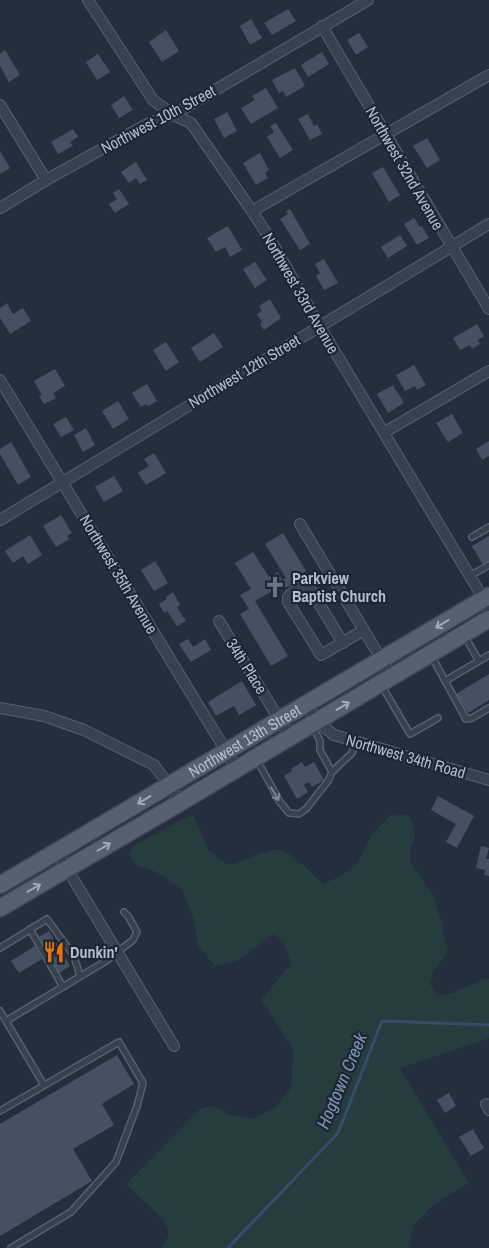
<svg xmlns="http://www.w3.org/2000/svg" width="489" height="1248" font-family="'Archivo Narrow',sans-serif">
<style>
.green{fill:#263c3f}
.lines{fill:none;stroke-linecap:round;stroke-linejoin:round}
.stream{stroke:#394c67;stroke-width:3}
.building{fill:#455162}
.lane-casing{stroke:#565f6c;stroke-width:8}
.street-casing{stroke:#565f6c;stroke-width:12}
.primary-casing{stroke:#414a57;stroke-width:19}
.lane{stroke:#38414e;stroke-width:5}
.street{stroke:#38414e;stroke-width:10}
.primary{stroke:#56606e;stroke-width:16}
.oneway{stroke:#a1aab7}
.oneway2{stroke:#7c8592}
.labels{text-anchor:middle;stroke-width:4.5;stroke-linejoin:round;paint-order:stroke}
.street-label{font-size:16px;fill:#b4bcc9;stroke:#1d2633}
.poi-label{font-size:16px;font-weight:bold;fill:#b4bcc9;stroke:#1d2633;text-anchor:start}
.water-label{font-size:18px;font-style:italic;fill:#7c92b1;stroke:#1d2633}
</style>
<rect width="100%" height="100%" fill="#242f3e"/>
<path class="green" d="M193,814L208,850L228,865C244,861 258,854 273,850C288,846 312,875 323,884L343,875L358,862L371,835L390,816L407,814L413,823L415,836L410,849V862L433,895L441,920L448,952L434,970L430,984L438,996L453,993L483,979H489V1038L400,1068L469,1183L433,1205L414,1225L409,1248H161L169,1235L164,1221L126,1184L200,1109L212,1106L231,1115L251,1119L275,1108L291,1088L293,1049L267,1008L260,1001L291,964L285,945L273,934L239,960L215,966L198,946L193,917L182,889L154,871L137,865L128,854L133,846Z"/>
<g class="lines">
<path class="stream" d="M228,1248L338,1133L382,1021L489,1025"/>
</g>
<g class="building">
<path d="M288,9L296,21L272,35L264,23Z"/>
<path d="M251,19L262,38L250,45L240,26Z"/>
<path d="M166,30L179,51L162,62L149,42Z"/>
<path d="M359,33L368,47L356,55L347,40Z"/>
<path d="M5,50L20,75L9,82L0,66V54Z"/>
<path d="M322,52L329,64L308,77L301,65Z"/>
<path d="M98,54L110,72L97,80L86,62Z"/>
<path d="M295,68L305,86L286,97L283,91L279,93L272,80Z"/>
<path d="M266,88L278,108L251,124L241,108L255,100L252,96Z"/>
<path d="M124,96L133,110L119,118L111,105Z"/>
<path d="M227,112L237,131L224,138L214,119Z"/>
<path d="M308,114L314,126L317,124L322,134L310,140L298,119Z"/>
<path d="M276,123L293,150L280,158L267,137L274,132L270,126Z"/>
<path d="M73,129L78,137L70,142L73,146L58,154L51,142Z"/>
<path d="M427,138L440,160L427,168L413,146Z"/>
<path d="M0,151L10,168L0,174Z"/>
<path d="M260,153L269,170L265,173L268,178L256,185L243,163Z"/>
<path d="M136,162L147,180L140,184L136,178L129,183L121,172Z"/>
<path d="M383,167L400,195L389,202L372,173Z"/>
<path d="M119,189L129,204L115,213L109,204L117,199L113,193Z"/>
<path d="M290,209L310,244L300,250L280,219L288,214L286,211Z"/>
<path d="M414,218L420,227L422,226L429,238L417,245L404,224Z"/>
<path d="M228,226L242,250L230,257L225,247L216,252L207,238Z"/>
<path d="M400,235L407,246L388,258L381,247Z"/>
<path d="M324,259L338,283L324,290L316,276L320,273L315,264Z"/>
<path d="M255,262L267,280L255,288L243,269Z"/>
<path d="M270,299L281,318L264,330L260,324L262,322L257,314L262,311L259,306Z"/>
<path d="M7,303L13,314L23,308L31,321L10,334L0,318V308Z"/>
<path d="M477,324L484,336L478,340L480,344L472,349L470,345L460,350L453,338Z"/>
<path d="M214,333L223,347L200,362L191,348Z"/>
<path d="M166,342L179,362L166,371L153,350Z"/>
<path d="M414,365L426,385L417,390L415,386L405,391L396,375Z"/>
<path d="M55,369L65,386L53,393L56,398L44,404L39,396L42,395L34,381Z"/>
<path d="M147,384L157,401L148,406L146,404L141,407L132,393Z"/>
<path d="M393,385L404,403L388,413L377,394Z"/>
<path d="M118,401L129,419L113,429L102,411Z"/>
<path d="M452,414L463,433L448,442L436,423Z"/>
<path d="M66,417L74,430L61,437L53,424Z"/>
<path d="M86,428L95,445L83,452L74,435Z"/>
<path d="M489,441V456L482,460L476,449Z"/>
<path d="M11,442L31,477L18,485L0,454V449Z"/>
<path d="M154,453L166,473L146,485L138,473L149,466L144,459Z"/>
<path d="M114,476L123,491L104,502L95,487Z"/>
<path d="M61,515L72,533L67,536L69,539L56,547L43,526Z"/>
<path d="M283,533L306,571L296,577L303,590L296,594L290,585L283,589L281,586L255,601L288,656L271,666L240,614L249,609L240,595L251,589L235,563L253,552L269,577L278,572L282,580L286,578L265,544Z"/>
<path d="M30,535L42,555L28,564L23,556L13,563L5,551Z"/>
<path d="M489,536V561L483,565L472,546Z"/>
<path d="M155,561L168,583L154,591L141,570Z"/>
<path d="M173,592L180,605L177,607L186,621L177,626L167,611L164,613L159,604L167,599L166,597Z"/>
<path d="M188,639L193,647L205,639L211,650L191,662L179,644Z"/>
<path d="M489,674V700L468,713L456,694Z"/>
<path d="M242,681L256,705L239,715L234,706L216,716L208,702Z"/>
<path d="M302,762L305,767L314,762L324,780L312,787L309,782L304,785L308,792L297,799L284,776L292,771L291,769Z"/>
<path d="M438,796L474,816L457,848L446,842L456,824L431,810Z"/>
<path d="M481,846L489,848L486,859H489V876L484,875L485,870L476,868Z"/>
<path d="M49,931L70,966L58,974L37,938Z"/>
<path d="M35,946L42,959L19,973L11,961Z"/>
<path d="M117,1055L134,1084L102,1104L114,1125L73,1149L92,1181L0,1236V1124Z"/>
<path d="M449,1093L456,1106L445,1113L437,1100Z"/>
<path d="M473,1129L484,1148L471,1156L459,1137Z"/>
</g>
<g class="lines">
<g class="lane-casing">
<g id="lane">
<path d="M472,537L489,527"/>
<path d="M470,576L489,565"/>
<path d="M465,637L479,661"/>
<path d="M432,657L466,719L472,718L489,708"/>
<path d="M445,681L489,655"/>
<path d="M382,686L410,734L438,718"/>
<path d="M313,727L320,741V750L332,772"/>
<path d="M257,760L280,802L289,813L299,814L306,809L328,781L332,772L352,753L356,742"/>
<path d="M30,929L63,987"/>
<path d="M0,948L47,919L74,956L80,976"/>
<path d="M0,1011L44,1085"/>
<path d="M6,1021L106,961L133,940L137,932L128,916L124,912"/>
<path d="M0,1111L119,1042L143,1083L137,1106L116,1162L71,1212L11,1248"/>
</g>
</g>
<g class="street-casing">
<g id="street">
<path d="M88,0L153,100L173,115L191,123L252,211L273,244L319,325L489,608"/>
<path d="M322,26L489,309"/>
<path d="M0,105L46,180"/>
<path d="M0,208L46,180L149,123L173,115L368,0"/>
<path d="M252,211L489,75"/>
<path d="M0,380L237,769"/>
<path d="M385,432L489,371"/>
<path d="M0,520L489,224"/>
<path d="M300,524L392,677"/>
<path d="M301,587L306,585L309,587L343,643"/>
<path d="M294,591L288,597V602L321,655L364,630"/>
<path d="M219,621L290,737"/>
<path d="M306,704L317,721L334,735L489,780"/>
<path d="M0,708L44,716L84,730L154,765L181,802"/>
<path d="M57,852L174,1046"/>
<path d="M486,1104L489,1110"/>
</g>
</g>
<g class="primary-casing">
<g id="primary">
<path id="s1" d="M0,885L489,596"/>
<path d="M0,908L181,802L489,619"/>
</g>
</g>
<use href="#lane" class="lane"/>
<use href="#street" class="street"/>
<use href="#primary" class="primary"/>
</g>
<defs><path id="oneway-shaft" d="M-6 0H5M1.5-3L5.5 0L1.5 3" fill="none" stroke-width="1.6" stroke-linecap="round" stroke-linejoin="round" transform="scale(1.25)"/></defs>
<g class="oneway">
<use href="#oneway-shaft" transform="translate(442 624) rotate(149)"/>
<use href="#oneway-shaft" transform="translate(343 706) rotate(-31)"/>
<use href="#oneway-shaft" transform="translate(144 800) rotate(149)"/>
<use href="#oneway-shaft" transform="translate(104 847) rotate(-30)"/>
<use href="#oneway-shaft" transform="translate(34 888) rotate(-30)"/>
</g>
<use class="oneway2" href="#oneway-shaft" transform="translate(275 794) rotate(59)"/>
<defs>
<g id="church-bare" transform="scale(1.725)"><path d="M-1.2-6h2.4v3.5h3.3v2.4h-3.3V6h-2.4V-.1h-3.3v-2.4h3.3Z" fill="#6b7280" stroke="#1d2633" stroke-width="2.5" paint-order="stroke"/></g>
<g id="restaurant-bare" transform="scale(1.725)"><path d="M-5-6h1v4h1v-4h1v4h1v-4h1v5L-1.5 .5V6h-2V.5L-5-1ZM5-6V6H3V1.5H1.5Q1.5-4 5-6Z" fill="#e8710a" stroke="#1d2633" stroke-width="2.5" paint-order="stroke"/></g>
</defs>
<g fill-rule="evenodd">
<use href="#church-bare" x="275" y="587"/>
<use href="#restaurant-bare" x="54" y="952"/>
</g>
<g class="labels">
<g class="street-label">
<text transform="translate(158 119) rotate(-28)" y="6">Northwest 10th Street</text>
<text transform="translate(405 168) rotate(60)" y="6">Northwest 32nd Avenue</text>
<text transform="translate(301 293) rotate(60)" y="6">Northwest 33rd Avenue</text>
<text transform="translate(244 371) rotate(-31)" y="6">Northwest 12th Street</text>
<text transform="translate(119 574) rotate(59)" y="6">Northwest 35th Avenue</text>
<text transform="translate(247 666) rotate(58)" y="6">34th Place</text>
<text dy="6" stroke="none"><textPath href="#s1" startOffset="284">Northwest 13th Street</textPath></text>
<text transform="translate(406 756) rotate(16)" y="6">Northwest 34th Road</text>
</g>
<g class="poi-label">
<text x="292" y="584">Parkview<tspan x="292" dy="18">Baptist Church</tspan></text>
<text x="70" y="958">Dunkin'</text>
</g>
<g class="water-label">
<text transform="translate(342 1081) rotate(-67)" y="6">Hogtown Creek</text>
</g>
</g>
</svg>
